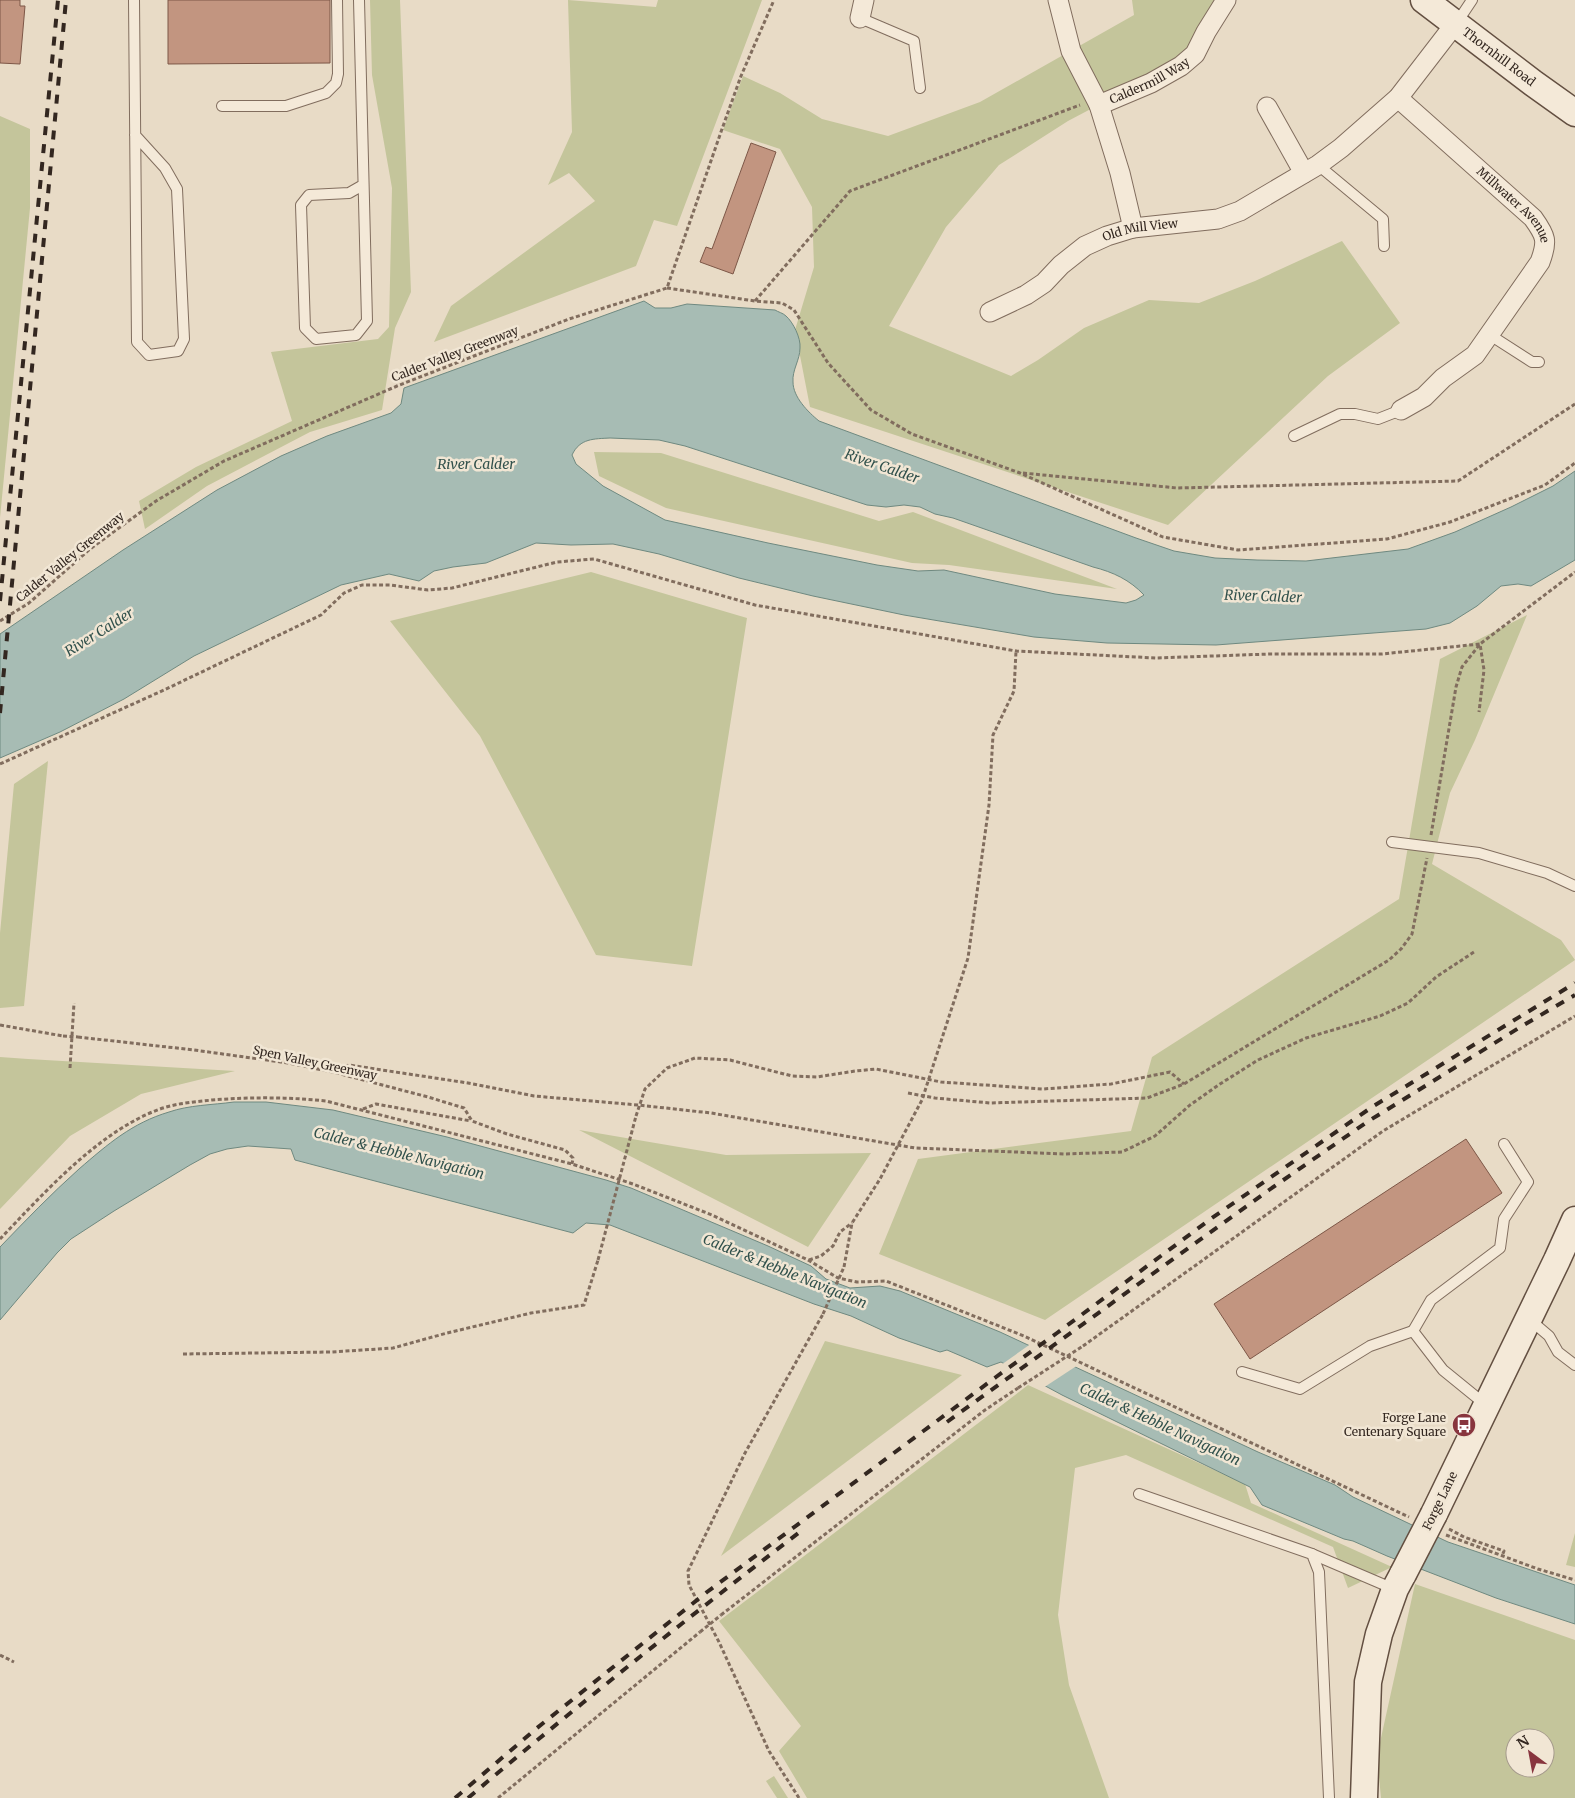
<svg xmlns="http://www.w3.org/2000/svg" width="1575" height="1798" font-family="Merriweather,serif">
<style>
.green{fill:#c4c59b;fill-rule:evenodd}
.water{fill:#a7bcb4;stroke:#6f8980;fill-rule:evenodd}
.pier{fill:#e8dbc6}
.building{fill:#c29580;stroke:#7d5747}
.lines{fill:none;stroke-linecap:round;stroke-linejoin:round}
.lane-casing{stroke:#816d5e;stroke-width:12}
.street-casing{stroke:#816d5e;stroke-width:21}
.secondary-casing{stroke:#634f41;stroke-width:29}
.path{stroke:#816d5e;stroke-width:3;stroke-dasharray:4 2.5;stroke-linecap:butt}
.lane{stroke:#f4e9d8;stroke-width:10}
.street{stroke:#f4e9d8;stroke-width:19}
.secondary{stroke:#f4e9d8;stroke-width:26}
.rail{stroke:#332720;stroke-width:4;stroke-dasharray:9 9;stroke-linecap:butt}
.secondary-bridge-casing{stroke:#634f41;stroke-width:29;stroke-linecap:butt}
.path-bridge{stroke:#816d5e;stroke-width:3;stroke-dasharray:4 2.5;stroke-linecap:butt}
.secondary-bridge{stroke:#f4e9d8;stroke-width:26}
.labels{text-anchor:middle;stroke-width:5;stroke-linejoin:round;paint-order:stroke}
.street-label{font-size:12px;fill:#332720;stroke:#f1e6d4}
.poi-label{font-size:12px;fill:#332720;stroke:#f1e6d4;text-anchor:end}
.water-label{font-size:14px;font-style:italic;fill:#31514c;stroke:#f1e6d4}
</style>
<rect width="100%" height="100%" fill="#e8dbc6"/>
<g class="green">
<path d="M370,0H400L411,292L395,328L382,410L310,432L207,486L145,529L139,501L196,467L292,421L271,352L378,339L389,327L392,188L372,75Z"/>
<path d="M568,0L656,7L658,0H762L677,226L654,220L636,266L434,342L451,306L595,201L569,173L548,185L572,132Z"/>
<path d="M1132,0H1226L1195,54L1068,121L999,165L946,227L889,326L1011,376L1038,360L1084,328L1149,300L1199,303L1255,281L1342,241L1400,323L1328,376L1168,525L810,407L795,330L814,267L812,207L780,149L723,130L743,76L780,93L822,119L888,136L980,102L1134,15Z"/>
<path d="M0,116L30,129V208L0,518Z"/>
<path d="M594,452L661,453L879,521L913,512L1117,589L949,565L912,563L666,508L599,476Z"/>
<path d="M591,572L747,618L692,966L596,955L480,736L390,621Z"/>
<path d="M1527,615L1475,740L1450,793L1432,864L1561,940L1575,960L1045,1320L879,1254L918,1159L1131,1131L1152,1057L1399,899L1440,659Z"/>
<path d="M48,761L24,1006L0,1008V933L14,784Z"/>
<path d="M0,1057L28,1059L235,1071L141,1094L70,1136L0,1209Z"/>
<path d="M579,1130L726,1155L871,1153L808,1247Z"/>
<path d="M825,1341L962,1375L721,1556Z"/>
<path d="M1028,1385L1245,1484L1251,1503L1392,1567L1348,1588L1333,1547L1126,1455L1075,1468L1058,1615L1069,1685L1109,1798H807L779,1751L801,1726L719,1621Z"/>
<path d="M1575,1533V1567L1566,1565Z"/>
<path d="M1415,1584L1575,1640V1798H1381L1377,1756ZM1515,1738H1545V1768H1515Z"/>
<path d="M774,1776L788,1798H777L766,1781Z"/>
</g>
<g class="water">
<path d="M644,301L655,308H671L687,304L775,310C778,312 783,313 786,316C793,322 801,338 800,348C800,360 792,370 793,382C793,397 808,412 819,421L1136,538L1174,551L1215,558L1257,560L1306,561L1408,549L1455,532L1511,507L1553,486L1575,471V560L1531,586L1518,584L1501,586L1477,606L1450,623L1426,629L1216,645L1107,643L1034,637L904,615L813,596L739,578L659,554L613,544L571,545L536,543L486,563L453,567L434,571L419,581L389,574L341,585L194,656L124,699L60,732L0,758V634L123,550L217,490L281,456L327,436L391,413L401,404L404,388ZM610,438L659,440L685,446L867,505L886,507L904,505L920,507L935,514L953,518L1093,567C1113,572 1130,580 1144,595L1136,600L1126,603L1055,594L944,570L918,571L877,565L768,543L665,520L603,486L576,464L572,455C580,438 594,439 610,438Z"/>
<path d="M234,1102H266L333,1110L447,1137L606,1180L631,1188L768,1246L811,1266L826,1279L850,1288L880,1286L900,1291L1000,1332L1258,1452L1335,1485L1353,1497L1448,1542L1575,1585V1624L1496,1598L1387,1556L1353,1541L1344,1539L1262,1505L1250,1487L1062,1395L1001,1362L987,1367L947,1350L940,1352L899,1338L851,1316L814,1304L610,1225L586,1223L573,1233L295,1160L291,1149L248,1146L227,1149L210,1154L190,1165L114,1211L71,1239L57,1253L0,1320V1247C26,1220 51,1194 79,1169C108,1144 132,1123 169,1112C189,1105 212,1105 234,1102Z"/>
</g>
<path class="pier" d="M1032,1343L1075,1363L1078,1365L1043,1388L1001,1365Z"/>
<g class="building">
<path d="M0,0H20V6H25L20,64L0,63Z"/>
<path d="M168,0H330V63L168,64Z"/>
<path d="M751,143L776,152L733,274L700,262L706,247L712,249Z"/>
<path d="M1466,1139L1502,1193L1250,1359L1214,1304Z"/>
</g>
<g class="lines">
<g class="lane-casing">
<g id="lane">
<path d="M134,0L137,342L149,355L178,351L184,339L177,189L165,168L135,135"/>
<path d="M359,0L367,321L356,335L316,339L305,328L301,205L309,195L349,193L363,185"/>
<path d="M860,18L914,41L920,88"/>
<path d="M1456,24L1472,0"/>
<path d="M222,106H286L326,93L336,83L338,74L337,0"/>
<path d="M1318,165L1383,219L1384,246"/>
<path d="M1490,335L1532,362H1539"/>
<path d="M1294,436L1340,414H1355L1378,419L1401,410"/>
<path d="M1392,842L1479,853L1547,873L1575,886"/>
<path d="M1529,1319L1549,1336L1558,1352L1575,1365"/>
<path d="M1242,1372L1300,1389L1370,1346L1413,1331"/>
<path d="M1486,1405L1443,1370L1413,1331L1431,1300L1500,1248L1504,1219L1528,1182L1504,1144"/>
<path d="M1139,1494L1312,1554L1319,1572L1329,1798"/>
<path d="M1312,1554L1394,1589"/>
</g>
</g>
<g class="street-casing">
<g id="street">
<path d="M1058,0L1071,51L1099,105L1120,173L1133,228"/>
<path d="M860,18L864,0"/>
<path id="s1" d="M1398,98L1533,218C1546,236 1548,241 1540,262L1475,355L1443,378L1424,397L1401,410"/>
<path id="s2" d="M1099,105L1151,83L1181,66L1195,54L1206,32L1226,0"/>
<path d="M1267,107L1304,173"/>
<path id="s3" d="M990,312L1026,295L1044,283L1061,265L1085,246L1107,236L1133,228L1218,219L1240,211L1318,165L1341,148L1398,98L1455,24"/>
</g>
</g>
<g class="secondary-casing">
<g id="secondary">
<path id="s4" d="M1424,0L1533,83L1575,113"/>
<path d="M1434,1514L1557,1260L1575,1220"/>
<path d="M1364,1798L1368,1682L1379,1634L1395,1589L1403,1574"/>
</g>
</g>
<g class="path">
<path d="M667,288L755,301L782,303L794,310L828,363L871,410L912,434L1020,473L1163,537L1238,550L1387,539L1450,522L1545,485L1575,463"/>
<path d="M755,301L850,191L1080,105"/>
<path d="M1023,473L1177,488L1458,481L1575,404"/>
<path d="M0,621L29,603L90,549L156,501L224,461L397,386L474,356L569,319L667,288L722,129L741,76L774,0"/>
<path d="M0,764L164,690L321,615L344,593L362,585H390L428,590L452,588L557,562L594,559L755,605L1016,651L1156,658L1270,654H1382L1480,644L1484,670L1479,712"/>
<path d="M1431,835L1456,687L1462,667L1480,644L1575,572"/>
<path d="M0,1025L63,1036"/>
<path d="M78,1037L194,1050L288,1063L333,1072L428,1097L464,1108L472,1121L507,1134L565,1150L573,1158L572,1164"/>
<path d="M70,1068L74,1003"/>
<path d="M333,1072L349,1065L468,1083L534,1096L638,1105L711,1113L915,1148L1065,1154L1122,1152L1155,1136L1190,1105L1220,1084L1258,1060L1306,1038L1380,1016L1408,1003L1436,977L1474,952"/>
<path d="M908,1093L935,1098L990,1103L1147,1098L1184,1084L1389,960L1401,949L1412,934L1427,858"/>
<path d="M363,1109L376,1104L471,1121"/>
<path d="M636,1116L645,1089L667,1068L695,1058L730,1060L792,1076L817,1077L855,1071L876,1069L941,1082L1043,1089L1111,1084L1170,1072L1184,1084"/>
<path d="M0,1239C44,1193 99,1131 160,1109C177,1103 195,1102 212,1100C251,1097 288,1097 326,1101L572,1164L633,1184L712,1215L808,1260L838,1278L857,1282L886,1281L1024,1336L1409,1517"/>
<path d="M809,1260L821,1256L833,1246L840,1232L852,1223"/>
<path d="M844,1267L852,1223L880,1179L922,1100L968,958L989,805L993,735L1014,691L1016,651"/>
<path d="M1083,1346L1383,1131L1575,1016"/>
<path d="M183,1354L331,1352L393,1348L447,1333L531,1313L584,1305L598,1260"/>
<path d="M1449,1529L1464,1537L1504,1551L1502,1556"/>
<path d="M1446,1535L1538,1569L1575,1580"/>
<path d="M721,1615L985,1410L1018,1388"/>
<path d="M0,1655L14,1662"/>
<path d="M498,1798L700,1632"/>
<path d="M799,1798L769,1751L719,1642L689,1585L688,1571L745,1453L823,1314"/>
</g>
<use href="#lane" class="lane"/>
<use href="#street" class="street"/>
<use href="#secondary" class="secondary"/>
<g class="rail">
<path d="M0,601L58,0"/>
<path d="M0,713L66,0"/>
<path d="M947,1422L1269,1190L1367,1122L1522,1026L1575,995"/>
<path d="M455,1798L537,1728L707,1592L996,1377L1057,1333L1212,1218L1372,1107L1575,983"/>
<path d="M468,1798C578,1705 690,1616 805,1528"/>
</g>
<g class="secondary-bridge-casing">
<path id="secondary-bridge" d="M1403,1574L1434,1514"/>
</g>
<g class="path-bridge">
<path d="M63,1036L78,1037"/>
<path d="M598,1260L636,1116"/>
<path d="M823,1314L844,1267"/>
<path d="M1018,1388L1083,1346"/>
<path d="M700,1632L721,1615"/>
</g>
<use href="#secondary-bridge" class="secondary-bridge"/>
</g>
<defs>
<g id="bus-disc" transform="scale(1.25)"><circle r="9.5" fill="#88353e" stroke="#f1e6d4"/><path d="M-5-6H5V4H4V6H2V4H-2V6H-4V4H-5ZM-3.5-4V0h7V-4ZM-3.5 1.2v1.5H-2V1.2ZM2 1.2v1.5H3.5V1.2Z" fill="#fff"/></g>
</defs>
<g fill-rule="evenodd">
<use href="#bus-disc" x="1464" y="1425"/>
</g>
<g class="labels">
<g class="street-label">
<text dy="4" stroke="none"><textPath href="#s4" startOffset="94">Thornhill Road</textPath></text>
<text dy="4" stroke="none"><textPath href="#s2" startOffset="56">Caldermill Way</textPath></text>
<text dy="4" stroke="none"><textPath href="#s1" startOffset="158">Millwater Avenue</textPath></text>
<text dy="4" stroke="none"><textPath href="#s3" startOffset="175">Old Mill View</textPath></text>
<text transform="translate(455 354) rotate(-21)" y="4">Calder Valley Greenway</text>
<text transform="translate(70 557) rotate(-39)" y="4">Calder Valley Greenway</text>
<text transform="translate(315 1063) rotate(12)" y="4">Spen Valley Greenway</text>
<text transform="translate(1440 1501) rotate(-64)" y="4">Forge Lane</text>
</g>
<g class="poi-label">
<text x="1446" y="1422">Forge Lane<tspan x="1446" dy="14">Centenary Square</tspan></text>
</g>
<g class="water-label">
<text x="476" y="469">River Calder</text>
<text transform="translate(882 466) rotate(19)" y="5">River Calder</text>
<text transform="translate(1263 596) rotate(2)" y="5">River Calder</text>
<text transform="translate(99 632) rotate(-32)" y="5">River Calder</text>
<text transform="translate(399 1153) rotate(14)" y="5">Calder &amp; Hebble Navigation</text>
<text transform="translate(785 1271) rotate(22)" y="5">Calder &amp; Hebble Navigation</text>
<text transform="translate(1160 1424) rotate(25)" y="5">Calder &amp; Hebble Navigation</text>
</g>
</g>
<g transform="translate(1530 1753) rotate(328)"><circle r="24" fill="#f1e6d4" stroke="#a59a8c"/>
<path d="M0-4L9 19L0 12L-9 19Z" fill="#88353e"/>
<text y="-8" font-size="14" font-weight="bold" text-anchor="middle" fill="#332720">N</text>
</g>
</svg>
